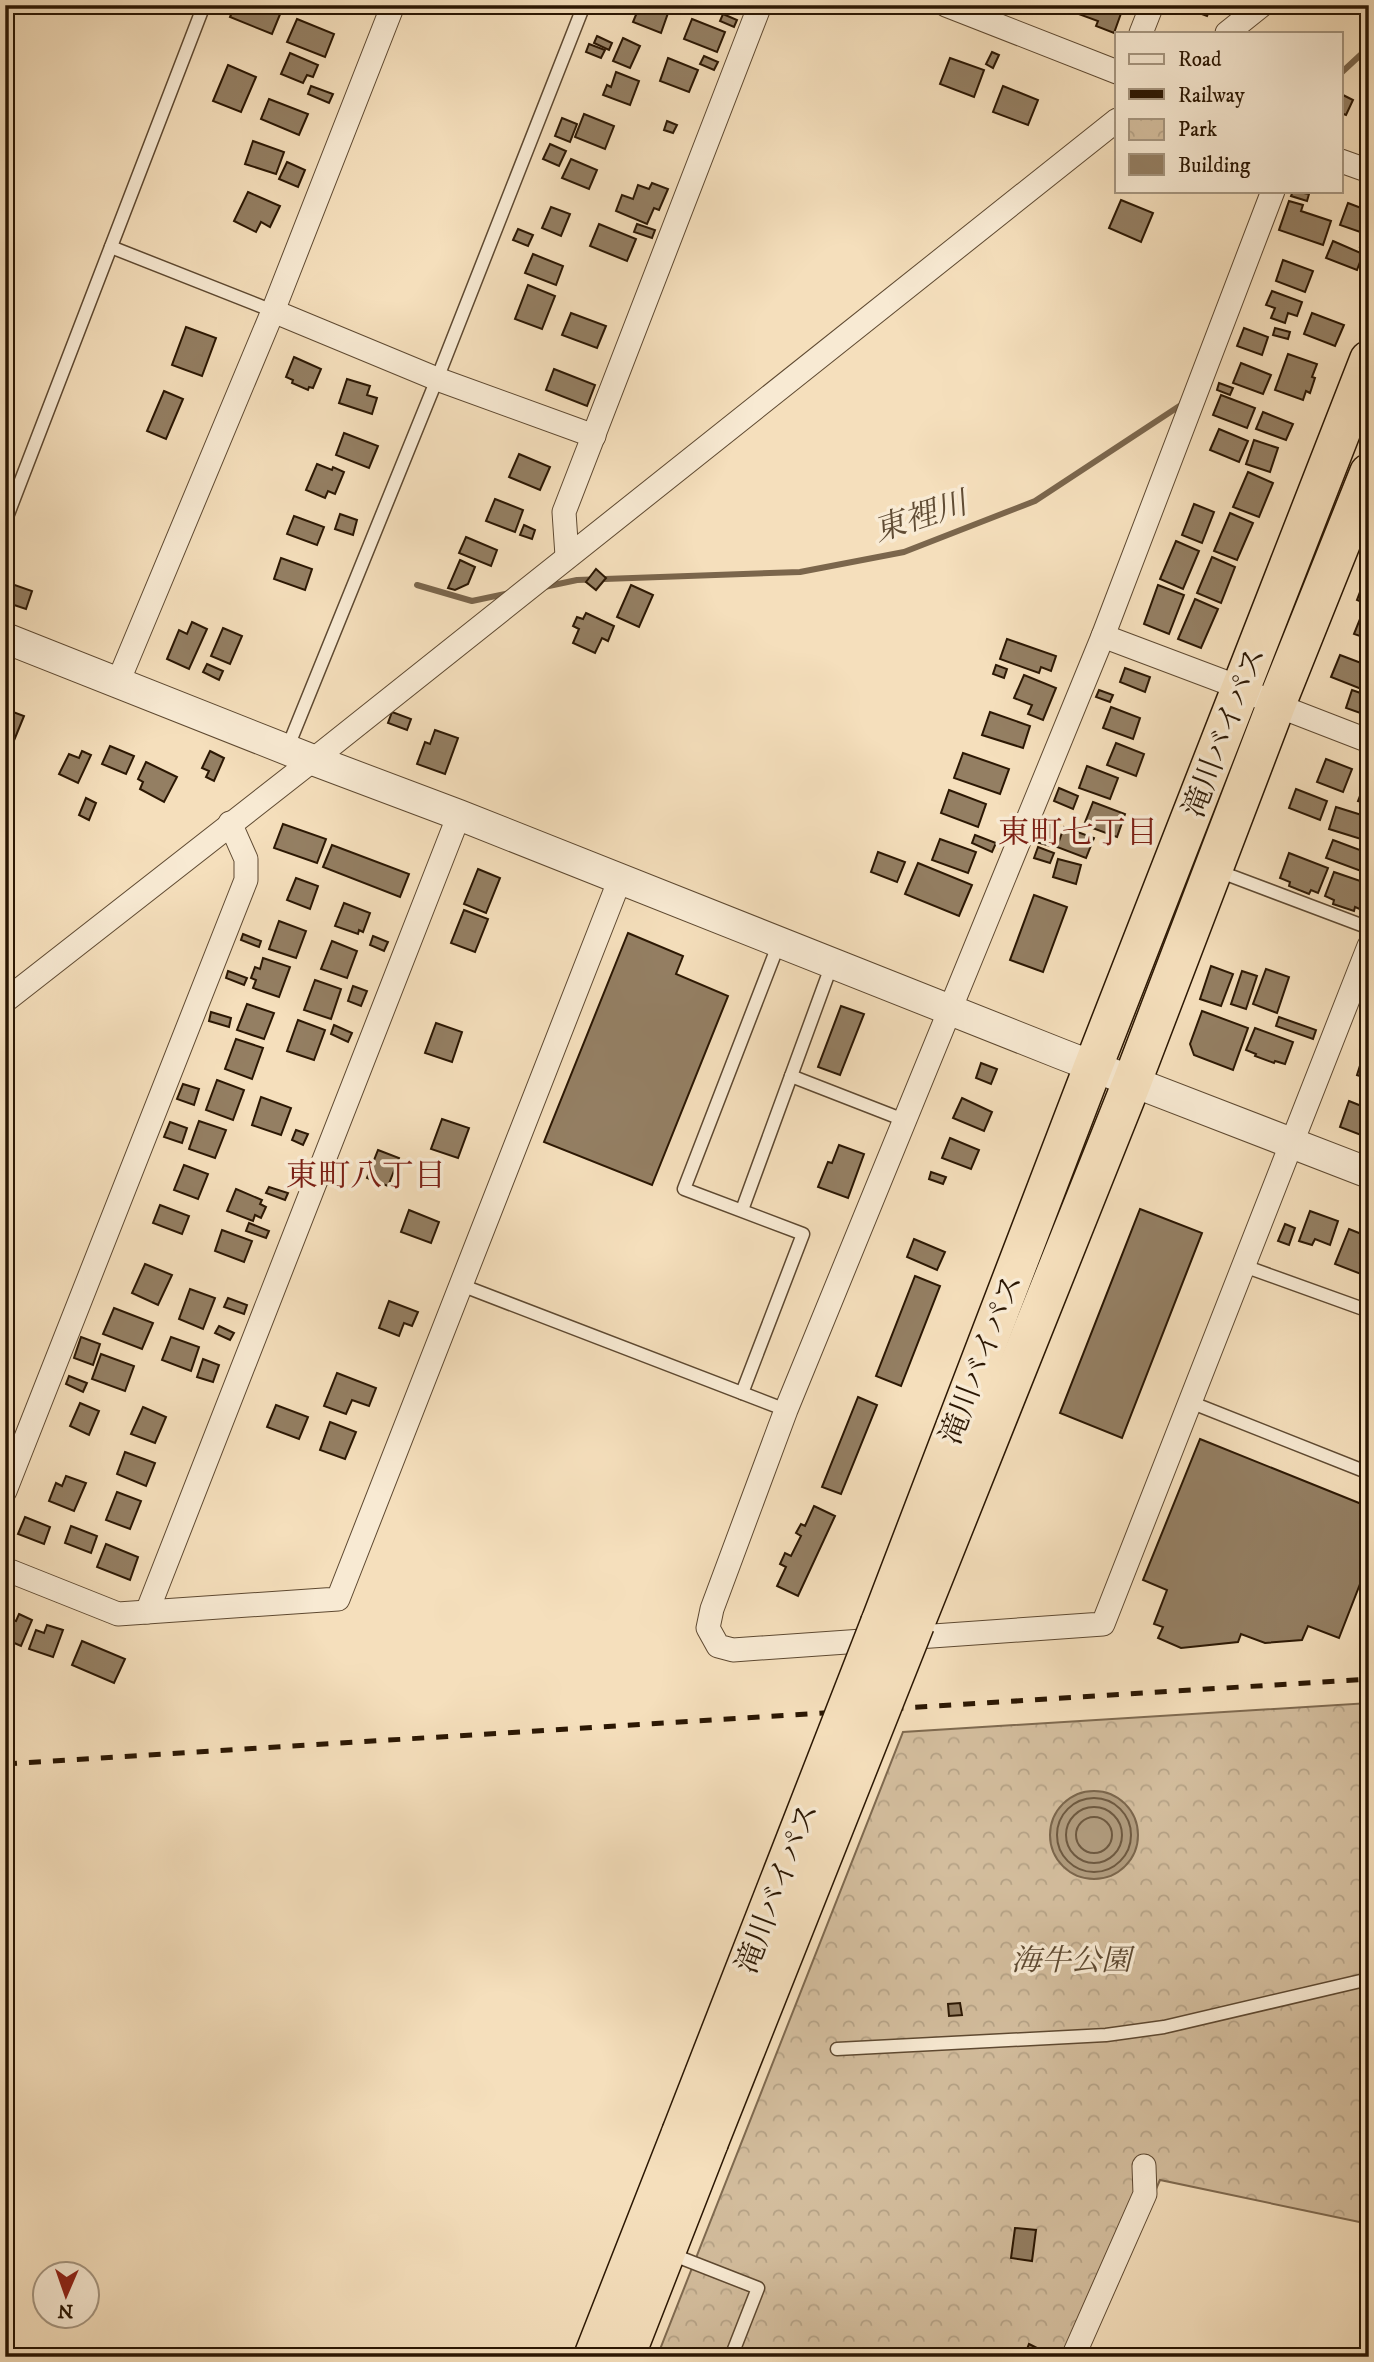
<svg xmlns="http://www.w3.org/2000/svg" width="1374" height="2362" font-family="'IM FELL DW Pica','Noto Serif JP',serif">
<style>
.park{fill:url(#park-crowns);stroke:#7f6a50;stroke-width:2}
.water{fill:#b09b7d;stroke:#7b664c;stroke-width:2}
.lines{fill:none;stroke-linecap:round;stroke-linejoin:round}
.shore{stroke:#6e5940;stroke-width:2}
.stream{stroke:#7b664c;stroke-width:6}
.building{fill:#947f63;stroke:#2b1703;stroke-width:2}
.service-casing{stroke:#5e4931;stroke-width:15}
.minor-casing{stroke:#5e4931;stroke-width:25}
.tertiary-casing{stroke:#5e4931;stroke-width:32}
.trunk-casing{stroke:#2b1703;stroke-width:41}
.service{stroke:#f8ead3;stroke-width:12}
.minor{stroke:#f8ead3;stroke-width:23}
.tertiary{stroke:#f8ead3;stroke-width:30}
.trunk{stroke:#f5dfbc;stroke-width:38}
.rail{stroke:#2b1703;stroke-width:5;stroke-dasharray:12 12;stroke-linecap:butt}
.trunk-bridge-casing{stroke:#2b1703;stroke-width:41;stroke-linecap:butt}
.trunk-bridge{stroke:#f5dfbc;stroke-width:38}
.labels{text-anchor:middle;stroke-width:7;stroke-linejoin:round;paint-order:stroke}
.street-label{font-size:30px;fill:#2b1703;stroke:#f8ead3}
.park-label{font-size:30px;font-style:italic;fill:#5d4931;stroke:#f8ead3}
.water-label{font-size:32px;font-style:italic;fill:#604c34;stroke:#f8ead3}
.neighbourhood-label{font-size:32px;fill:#7a1f14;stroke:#f8ead3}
</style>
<defs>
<pattern id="park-crowns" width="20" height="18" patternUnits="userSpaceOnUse" patternTransform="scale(1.75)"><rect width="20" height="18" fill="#d3bd9d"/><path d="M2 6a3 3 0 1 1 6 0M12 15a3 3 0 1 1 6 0" fill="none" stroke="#b5a286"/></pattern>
</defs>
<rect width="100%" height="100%" fill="#f5dfbc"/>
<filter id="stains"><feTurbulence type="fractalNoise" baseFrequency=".00286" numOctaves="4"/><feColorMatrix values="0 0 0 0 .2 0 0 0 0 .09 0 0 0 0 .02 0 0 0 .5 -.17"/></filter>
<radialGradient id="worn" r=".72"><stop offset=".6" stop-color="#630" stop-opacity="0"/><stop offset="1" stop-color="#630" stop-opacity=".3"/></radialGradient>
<path class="park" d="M1369,1703V2224L1160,2180L1082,2357H657L903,1732Z"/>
<circle class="water" cx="1094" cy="1835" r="44"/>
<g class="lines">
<g class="shore">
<circle cx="1094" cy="1835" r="37"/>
<circle cx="1094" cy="1835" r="28"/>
<circle cx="1094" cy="1835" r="18"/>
</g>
<g class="stream">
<path d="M1341,73L1369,47"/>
<path d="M417,585L472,601L510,593"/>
<path d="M544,587L577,580L800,572L904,552L1035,501L1181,405L1183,401"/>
</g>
</g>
<g class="building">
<path d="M235,5H278L283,7L272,34L230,17Z"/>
<path d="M640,5H649L668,13L661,33L633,22Z"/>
<path d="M1076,5H1124L1114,33L1096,26L1098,21L1073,12Z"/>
<path d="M1178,5H1212L1207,16Z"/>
<path d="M723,14L737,20L734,27L720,21Z"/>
<path d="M297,19L334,34L325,57L287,42Z"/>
<path d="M692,19L725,32L717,52L684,39Z"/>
<path d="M597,36L612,43L609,50L594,43Z"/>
<path d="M623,38L640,46L630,68L613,61Z"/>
<path d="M589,44L605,50L601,58L586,52Z"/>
<path d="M992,52L999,55L993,68L986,64Z"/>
<path d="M290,53L318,65L313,77L307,75L303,83L281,74Z"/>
<path d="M704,56L718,62L714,70L700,64Z"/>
<path d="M668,58L698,70L689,92L660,81Z"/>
<path d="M950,58L984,70L974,97L940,84Z"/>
<path d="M228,65L256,77L241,112L213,101Z"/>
<path d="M616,72L639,81L630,105L603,95L607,85L611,87Z"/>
<path d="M311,86L333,94L329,103L308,94Z"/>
<path d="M1003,86L1038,100L1028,125L993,112Z"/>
<path d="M1341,94L1353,100L1346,115L1341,113Z"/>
<path d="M269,99L308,114L299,135L261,119Z"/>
<path d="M584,114L614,126L605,149L575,137Z"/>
<path d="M562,118L577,124L570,142L555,136Z"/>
<path d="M667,121L677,125L673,133L664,130Z"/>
<path d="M253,141L284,152L276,174L245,164Z"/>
<path d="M550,144L566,151L559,166L543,159Z"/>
<path d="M571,159L597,170L589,189L562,178Z"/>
<path d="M287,162L305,170L298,187L279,179Z"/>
<path d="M652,183L668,189L659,210L654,208L647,224L616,211L622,195L633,199L638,185L649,189Z"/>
<path d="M1293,191L1309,194L1307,201L1291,196Z"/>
<path d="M248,192L280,206L270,227L261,222L256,232L234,221Z"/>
<path d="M1121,200L1153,213L1141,242L1109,228Z"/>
<path d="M1289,201L1303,205L1301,211L1331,221L1323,245L1279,230Z"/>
<path d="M1348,203L1369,211V235L1340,225Z"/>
<path d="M551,207L570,214L561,236L542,228Z"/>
<path d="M599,224L636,239L627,261L590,246Z"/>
<path d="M637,224L655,230L652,238L634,232Z"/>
<path d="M518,229L533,235L528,246L513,240Z"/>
<path d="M1363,240L1369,243V250L1360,247Z"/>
<path d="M1333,241L1363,254L1357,270L1326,258Z"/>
<path d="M533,254L563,266L556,285L525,273Z"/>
<path d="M1283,260L1313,271L1305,292L1276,281Z"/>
<path d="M528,285L555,296L542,329L515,319Z"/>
<path d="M1272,291L1302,302L1297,316L1288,313L1285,323L1271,318L1275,308L1266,305Z"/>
<path d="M571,313L606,326L597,348L562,335Z"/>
<path d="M1312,313L1344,325L1335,346L1304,334Z"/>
<path d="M186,327L216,338L202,376L172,365Z"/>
<path d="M1244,328L1268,337L1262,355L1237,346Z"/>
<path d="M1275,328L1290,332L1288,339L1273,335Z"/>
<path d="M1288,354L1317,364L1312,377L1315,378L1310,393L1306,391L1303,400L1275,390Z"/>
<path d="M294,357L321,369L313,388L309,387L308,390L292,383L293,380L286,377Z"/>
<path d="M1241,363L1271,375L1263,394L1233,383Z"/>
<path d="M554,369L595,385L587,406L546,390Z"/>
<path d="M347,379L370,386L367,395L377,398L372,414L339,403Z"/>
<path d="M1219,383L1233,388L1230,395L1217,390Z"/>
<path d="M164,391L183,399L166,439L147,431Z"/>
<path d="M1221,395L1255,408L1247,428L1213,415Z"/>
<path d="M1263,412L1293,424L1286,440L1256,429Z"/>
<path d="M1219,429L1248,441L1239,462L1210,450Z"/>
<path d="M344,433L378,446L369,468L336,455Z"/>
<path d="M1254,440L1278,448L1270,472L1246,464Z"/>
<path d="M519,454L550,467L540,490L509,477Z"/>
<path d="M317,464L332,470L333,467L344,472L335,494L328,491L325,498L306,490Z"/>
<path d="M1248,472L1273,483L1259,517L1233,507Z"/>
<path d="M495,499L523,510L515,532L486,521Z"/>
<path d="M1194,504L1214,512L1202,543L1182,535Z"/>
<path d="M1230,513L1253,523L1237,560L1214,551Z"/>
<path d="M340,514L357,520L353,535L335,529Z"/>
<path d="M294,516L324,527L317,545L287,534Z"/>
<path d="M524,525L535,530L532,539L520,535Z"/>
<path d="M466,537L497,550L491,566L459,553Z"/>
<path d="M1176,541L1199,551L1183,589L1160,579Z"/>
<path d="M1212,557L1235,567L1221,603L1197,593Z"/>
<path d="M281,558L312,569L305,590L274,579Z"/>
<path d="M460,560L475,567L468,584L455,590L448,588Z"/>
<path d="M596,569L606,578L596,590L586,582Z"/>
<path d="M1365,579L1369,581V605L1357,600Z"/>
<path d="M6,582L32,591L26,609L5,602Z"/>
<path d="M631,585L653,595L639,627L617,617Z"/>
<path d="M1158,585L1184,595L1169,634L1144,624Z"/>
<path d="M1195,599L1218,609L1201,648L1178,639Z"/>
<path d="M586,613L614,626L608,641L602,638L595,653L573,643L579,629L573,626L577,617L583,619Z"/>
<path d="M1362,614L1369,617V639L1354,634Z"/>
<path d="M192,622L207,629L189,669L167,659L179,630L187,634Z"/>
<path d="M223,628L242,636L230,664L211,656Z"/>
<path d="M1007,639L1056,656L1051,671L1041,667L1039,673L1000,659Z"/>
<path d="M1340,655L1369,666V692L1331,677Z"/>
<path d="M207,664L223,671L219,680L203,672Z"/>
<path d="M996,665L1007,669L1004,678L993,674Z"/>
<path d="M1125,668L1150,677L1145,692L1120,682Z"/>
<path d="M1024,675L1056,688L1043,720L1028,714L1032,705L1014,698Z"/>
<path d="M1099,690L1113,695L1110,702L1096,697Z"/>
<path d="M1352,690L1369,696V716L1346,708Z"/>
<path d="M1111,707L1140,718L1133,739L1103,728Z"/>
<path d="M5,709L24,716L13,743L5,740Z"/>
<path d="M392,712L411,719L407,730L388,723Z"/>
<path d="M990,712L1030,726L1023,748L982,735Z"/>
<path d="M435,730L458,738L445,774L417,764L425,742L430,744Z"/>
<path d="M1116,743L1144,754L1136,776L1107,765Z"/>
<path d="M110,746L134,756L126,774L102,764Z"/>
<path d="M82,751L91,755L78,783L59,774L69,754L79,758Z"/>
<path d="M210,751L224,758L214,781L206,777L209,771L202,768Z"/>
<path d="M963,753L1009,769L1000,794L954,778Z"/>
<path d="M1326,759L1352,769L1343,792L1317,782Z"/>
<path d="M146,762L177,777L164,802L140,789L143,782L138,779Z"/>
<path d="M1087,766L1118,778L1110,799L1079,788Z"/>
<path d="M1366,780L1369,781V804L1358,801Z"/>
<path d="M1059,788L1078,796L1073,809L1054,801Z"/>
<path d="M1296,789L1327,801L1320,820L1289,808Z"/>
<path d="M949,790L986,804L978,827L941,813Z"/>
<path d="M86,798L96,803L89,820L79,815Z"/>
<path d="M1093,802L1125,814L1117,837L1084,825Z"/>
<path d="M1336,807L1368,817L1361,839L1329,829Z"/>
<path d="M1043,819L1058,824L1051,846L1036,842Z"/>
<path d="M283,824L326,839L317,863L274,848Z"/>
<path d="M1064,827L1094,838L1086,858L1057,847Z"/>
<path d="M975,835L996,843L992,852L972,843Z"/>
<path d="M940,839L976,852L968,873L932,860Z"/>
<path d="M1333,840L1368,853L1361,871L1326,858Z"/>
<path d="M332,845L409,874L400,897L323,867Z"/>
<path d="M1038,847L1054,853L1050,863L1034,858Z"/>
<path d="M878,852L905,862L897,882L871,872Z"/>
<path d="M1289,853L1328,868L1318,893L1311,890L1309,894L1289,886L1290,882L1280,878Z"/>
<path d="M1058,859L1081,865L1076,884L1053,877Z"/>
<path d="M918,863L972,885L959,916L905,894Z"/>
<path d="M478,869L500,878L486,913L464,904Z"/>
<path d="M1334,872L1369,884V893L1362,910L1355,907L1354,911L1333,904L1334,900L1325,896Z"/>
<path d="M296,878L318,886L310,909L287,900Z"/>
<path d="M1034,895L1067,907L1043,972L1010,960Z"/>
<path d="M344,903L370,913L363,932L359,930L358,934L335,926Z"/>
<path d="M464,910L488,919L475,952L451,943Z"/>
<path d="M279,921L306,931L296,958L269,949Z"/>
<path d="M628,933L683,956L676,974L728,996L652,1185L544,1142Z"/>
<path d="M243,934L261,941L259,947L241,940Z"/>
<path d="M373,936L388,942L384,951L370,945Z"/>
<path d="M332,941L357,951L347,978L321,969Z"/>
<path d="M263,958L290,967L279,997L253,988L256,980L251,978L255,967L260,969Z"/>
<path d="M1211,966L1233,974L1221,1006L1200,999Z"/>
<path d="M1266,969L1289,977L1277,1013L1253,1004Z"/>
<path d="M228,971L247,978L244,985L226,978Z"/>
<path d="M1242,971L1257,976L1246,1009L1231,1004Z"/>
<path d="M315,980L341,989L331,1019L304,1010Z"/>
<path d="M353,986L367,991L361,1006L348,1001Z"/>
<path d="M247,1004L274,1013L264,1039L237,1030Z"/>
<path d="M841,1006L864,1014L840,1075L818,1067Z"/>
<path d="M1202,1011L1248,1028L1233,1070L1194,1055L1190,1044Z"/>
<path d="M211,1012L231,1018L229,1027L209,1021Z"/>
<path d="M1279,1017L1316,1030L1313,1039L1276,1026Z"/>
<path d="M298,1020L325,1030L314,1060L287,1051Z"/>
<path d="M436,1023L462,1032L452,1062L425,1053Z"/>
<path d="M334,1025L352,1033L348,1042L331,1034Z"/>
<path d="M1255,1028L1293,1042L1285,1064L1275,1061L1274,1063L1255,1056L1256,1054L1246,1050Z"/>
<path d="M236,1039L263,1048L252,1079L225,1069Z"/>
<path d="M1364,1053L1369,1054V1079L1357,1075Z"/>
<path d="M981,1063L997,1069L991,1084L976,1078Z"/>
<path d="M217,1080L244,1090L233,1120L206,1110Z"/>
<path d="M183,1084L199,1089L194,1105L177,1099Z"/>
<path d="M261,1097L291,1108L281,1135L252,1125Z"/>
<path d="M962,1098L992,1112L984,1131L953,1118Z"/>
<path d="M1349,1101L1369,1109V1138L1340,1127Z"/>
<path d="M442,1119L469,1128L458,1158L431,1149Z"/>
<path d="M199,1121L226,1130L215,1158L189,1149Z"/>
<path d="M170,1122L187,1128L182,1143L164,1137Z"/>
<path d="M296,1130L308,1134L303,1145L292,1140Z"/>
<path d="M950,1138L979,1150L971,1169L942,1158Z"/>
<path d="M839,1145L864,1154L848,1198L818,1187L828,1162L832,1163Z"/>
<path d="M378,1150L399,1158L388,1186L367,1178Z"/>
<path d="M184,1165L208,1174L198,1199L174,1190Z"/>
<path d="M931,1172L946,1177L943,1184L929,1179Z"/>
<path d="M269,1187L288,1193L285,1200L266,1193Z"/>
<path d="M236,1189L262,1200L260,1204L266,1207L261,1218L255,1215L253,1221L227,1211Z"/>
<path d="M160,1205L189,1216L182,1234L153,1223Z"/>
<path d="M1140,1209L1202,1233L1122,1438L1060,1413Z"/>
<path d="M409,1210L439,1222L431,1243L401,1232Z"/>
<path d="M1310,1211L1338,1221L1330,1245L1315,1239L1312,1245L1299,1241Z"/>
<path d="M249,1223L269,1231L266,1238L246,1231Z"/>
<path d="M1285,1224L1295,1228L1289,1245L1278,1241Z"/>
<path d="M1349,1229L1369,1237V1277L1335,1264Z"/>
<path d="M222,1230L252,1241L244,1262L215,1251Z"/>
<path d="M914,1239L945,1252L937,1270L907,1257Z"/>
<path d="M145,1264L172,1275L158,1305L132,1293Z"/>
<path d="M915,1276L940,1286L901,1386L876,1376Z"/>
<path d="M190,1289L215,1298L203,1329L179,1319Z"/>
<path d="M228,1298L247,1305L244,1314L224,1307Z"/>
<path d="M389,1301L418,1312L412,1326L404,1323L399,1336L379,1328Z"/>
<path d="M114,1308L153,1323L142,1349L103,1334Z"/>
<path d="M219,1326L234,1333L230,1340L215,1333Z"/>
<path d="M81,1337L100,1344L93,1365L74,1358Z"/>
<path d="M171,1337L199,1347L191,1371L162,1360Z"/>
<path d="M101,1354L134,1366L125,1391L92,1379Z"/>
<path d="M203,1359L219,1365L213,1382L197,1377Z"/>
<path d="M337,1373L376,1388L369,1406L352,1400L346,1414L324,1406Z"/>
<path d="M69,1376L87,1383L83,1392L66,1384Z"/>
<path d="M858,1397L877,1405L841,1494L822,1487Z"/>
<path d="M80,1403L99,1411L89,1435L70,1426Z"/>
<path d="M276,1405L308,1417L299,1439L267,1427Z"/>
<path d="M143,1407L166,1417L155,1443L131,1434Z"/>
<path d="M330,1422L356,1432L345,1459L320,1450Z"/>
<path d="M1200,1439L1369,1507V1581L1362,1579L1339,1638L1308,1626L1302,1640L1265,1643L1241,1634L1238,1642L1181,1648L1158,1638L1163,1627L1154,1624L1167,1590L1143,1580Z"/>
<path d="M125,1452L155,1463L146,1486L117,1474Z"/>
<path d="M66,1476L86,1483L74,1511L49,1501L56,1483L62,1486Z"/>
<path d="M117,1492L141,1501L130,1529L106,1520Z"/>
<path d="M814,1506L835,1516L798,1596L777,1586L786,1567L780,1564L785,1553L791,1556L801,1536L796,1533L801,1524L805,1526Z"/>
<path d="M25,1517L50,1527L44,1544L18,1534Z"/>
<path d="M71,1526L97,1536L91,1553L65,1543Z"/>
<path d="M106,1544L138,1557L130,1580L97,1567Z"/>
<path d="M19,1614L32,1620L21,1646L5,1639L7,1618L16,1621Z"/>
<path d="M47,1625L63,1630L53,1657L29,1649L36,1630L44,1633Z"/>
<path d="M82,1641L125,1659L114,1683L72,1665Z"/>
<path d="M960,2003L962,2015L949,2016L948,2004Z"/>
<path d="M1015,2228L1036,2230L1032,2261L1011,2258Z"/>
<path d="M1029,2344L1039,2349L1036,2357H1024Z"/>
</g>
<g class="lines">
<g class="service-casing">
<g id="service">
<path d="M111,247L273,311"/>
<path d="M5,522L204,5"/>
<path d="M287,749L437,379L584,5"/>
<path d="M1218,871L1369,928"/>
<path d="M791,1076L904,1120"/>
<path d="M742,1210L832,964"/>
<path d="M1244,1266L1369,1311"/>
<path d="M461,1285L786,1410"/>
<path d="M742,1393L803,1234L684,1189L779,943"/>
<path d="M1190,1402L1369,1473"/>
<path d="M837,2049L1106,2035L1164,2027L1369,1979"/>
<path d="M671,2254L758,2288L731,2357"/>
</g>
</g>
<g class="minor-casing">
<g id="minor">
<path d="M946,5L1117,72"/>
<path d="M1141,33L1152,5"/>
<path d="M1227,33L1262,5"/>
<path d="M1341,161L1369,171"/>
<path d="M1273,191L1103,636L786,1410L712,1609L708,1628L718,1646L733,1650L1103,1624L1369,946"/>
<path d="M273,311L437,379L594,436"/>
<path d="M567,556L564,512L760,5"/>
<path d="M1103,636L1241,688L1276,705L1369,741"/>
<path d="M118,682L273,311L393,5"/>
<path d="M5,1001L313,760L1117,120"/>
<path d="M5,1491L246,880V859L230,823"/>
<path d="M5,1569L118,1614L338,1599L620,879"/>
<path d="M147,1612L459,815"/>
<path d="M1073,2357L1145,2194L1144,2166"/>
</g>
</g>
<g class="tertiary-casing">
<path id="tertiary" d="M5,638L313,760L459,815L1061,1054L1369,1173"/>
</g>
<g class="trunk-casing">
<g id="trunk">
<path d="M880,1623L1093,1067L1369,360"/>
<path d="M915,1624L1132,1082L1276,705L1369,473"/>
<path d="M593,2357L681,2133"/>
<path d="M625,2357L709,2142"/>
</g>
</g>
<use href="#service" class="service"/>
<use href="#minor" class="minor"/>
<use href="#tertiary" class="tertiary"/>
<use href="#trunk" class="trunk"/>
<path class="rail" d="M5,1764L1369,1679"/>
<g class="trunk-bridge-casing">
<g id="trunk-bridge">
<path d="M681,2133L880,1623"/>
<path d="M709,2142L915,1624"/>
</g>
</g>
<use href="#trunk-bridge" class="trunk-bridge"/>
</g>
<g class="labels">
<g class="street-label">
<text transform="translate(1224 732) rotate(-69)" y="10">滝川バイパス</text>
<text transform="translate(981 1359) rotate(-69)" y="10">滝川バイパス</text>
<text transform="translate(777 1888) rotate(-69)" y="10">滝川バイパス</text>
</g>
<g class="park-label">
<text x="1071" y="1970">海牛公園</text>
</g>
<g class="water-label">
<text transform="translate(920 516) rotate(-18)" y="11">東裡川</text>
</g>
<g class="neighbourhood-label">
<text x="1078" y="843">東町七丁目</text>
<text x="366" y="1186">東町八丁目</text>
</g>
</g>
<rect width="1374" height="2362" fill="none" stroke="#f5dfbc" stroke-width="28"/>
<rect x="7" y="7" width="1360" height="2348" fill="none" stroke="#2b1703" stroke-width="3.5"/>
<rect x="14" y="14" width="1346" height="2334" fill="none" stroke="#2b1703" stroke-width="2"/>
<rect x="1115" y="32" width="228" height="161" fill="#f8ead3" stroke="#a69680" stroke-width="2"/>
<rect x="1129" y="54" width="35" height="10" fill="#f8ead3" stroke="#a69680" stroke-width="2"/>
<text x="1178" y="66" font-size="21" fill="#2b1703">Road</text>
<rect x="1129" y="89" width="35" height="10" fill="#2b1703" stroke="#a69680" stroke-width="2"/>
<text x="1178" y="102" font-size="21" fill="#2b1703">Railway</text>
<rect x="1129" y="119" width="35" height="21" fill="url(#park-crowns)" stroke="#a69680" stroke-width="2"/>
<text x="1178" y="136" font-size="21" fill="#2b1703">Park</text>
<rect x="1129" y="154" width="35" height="21" fill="#947f63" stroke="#a69680" stroke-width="2"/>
<text x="1178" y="172" font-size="21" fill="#2b1703">Building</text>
<g transform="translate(66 2295) rotate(182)"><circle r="33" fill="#f8ead3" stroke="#a69680" stroke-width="2"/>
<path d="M0-5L12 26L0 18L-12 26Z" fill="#8f2418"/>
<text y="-10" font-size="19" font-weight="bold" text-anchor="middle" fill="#2b1703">N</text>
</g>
<rect width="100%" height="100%" filter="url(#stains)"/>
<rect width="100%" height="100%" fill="url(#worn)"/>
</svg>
